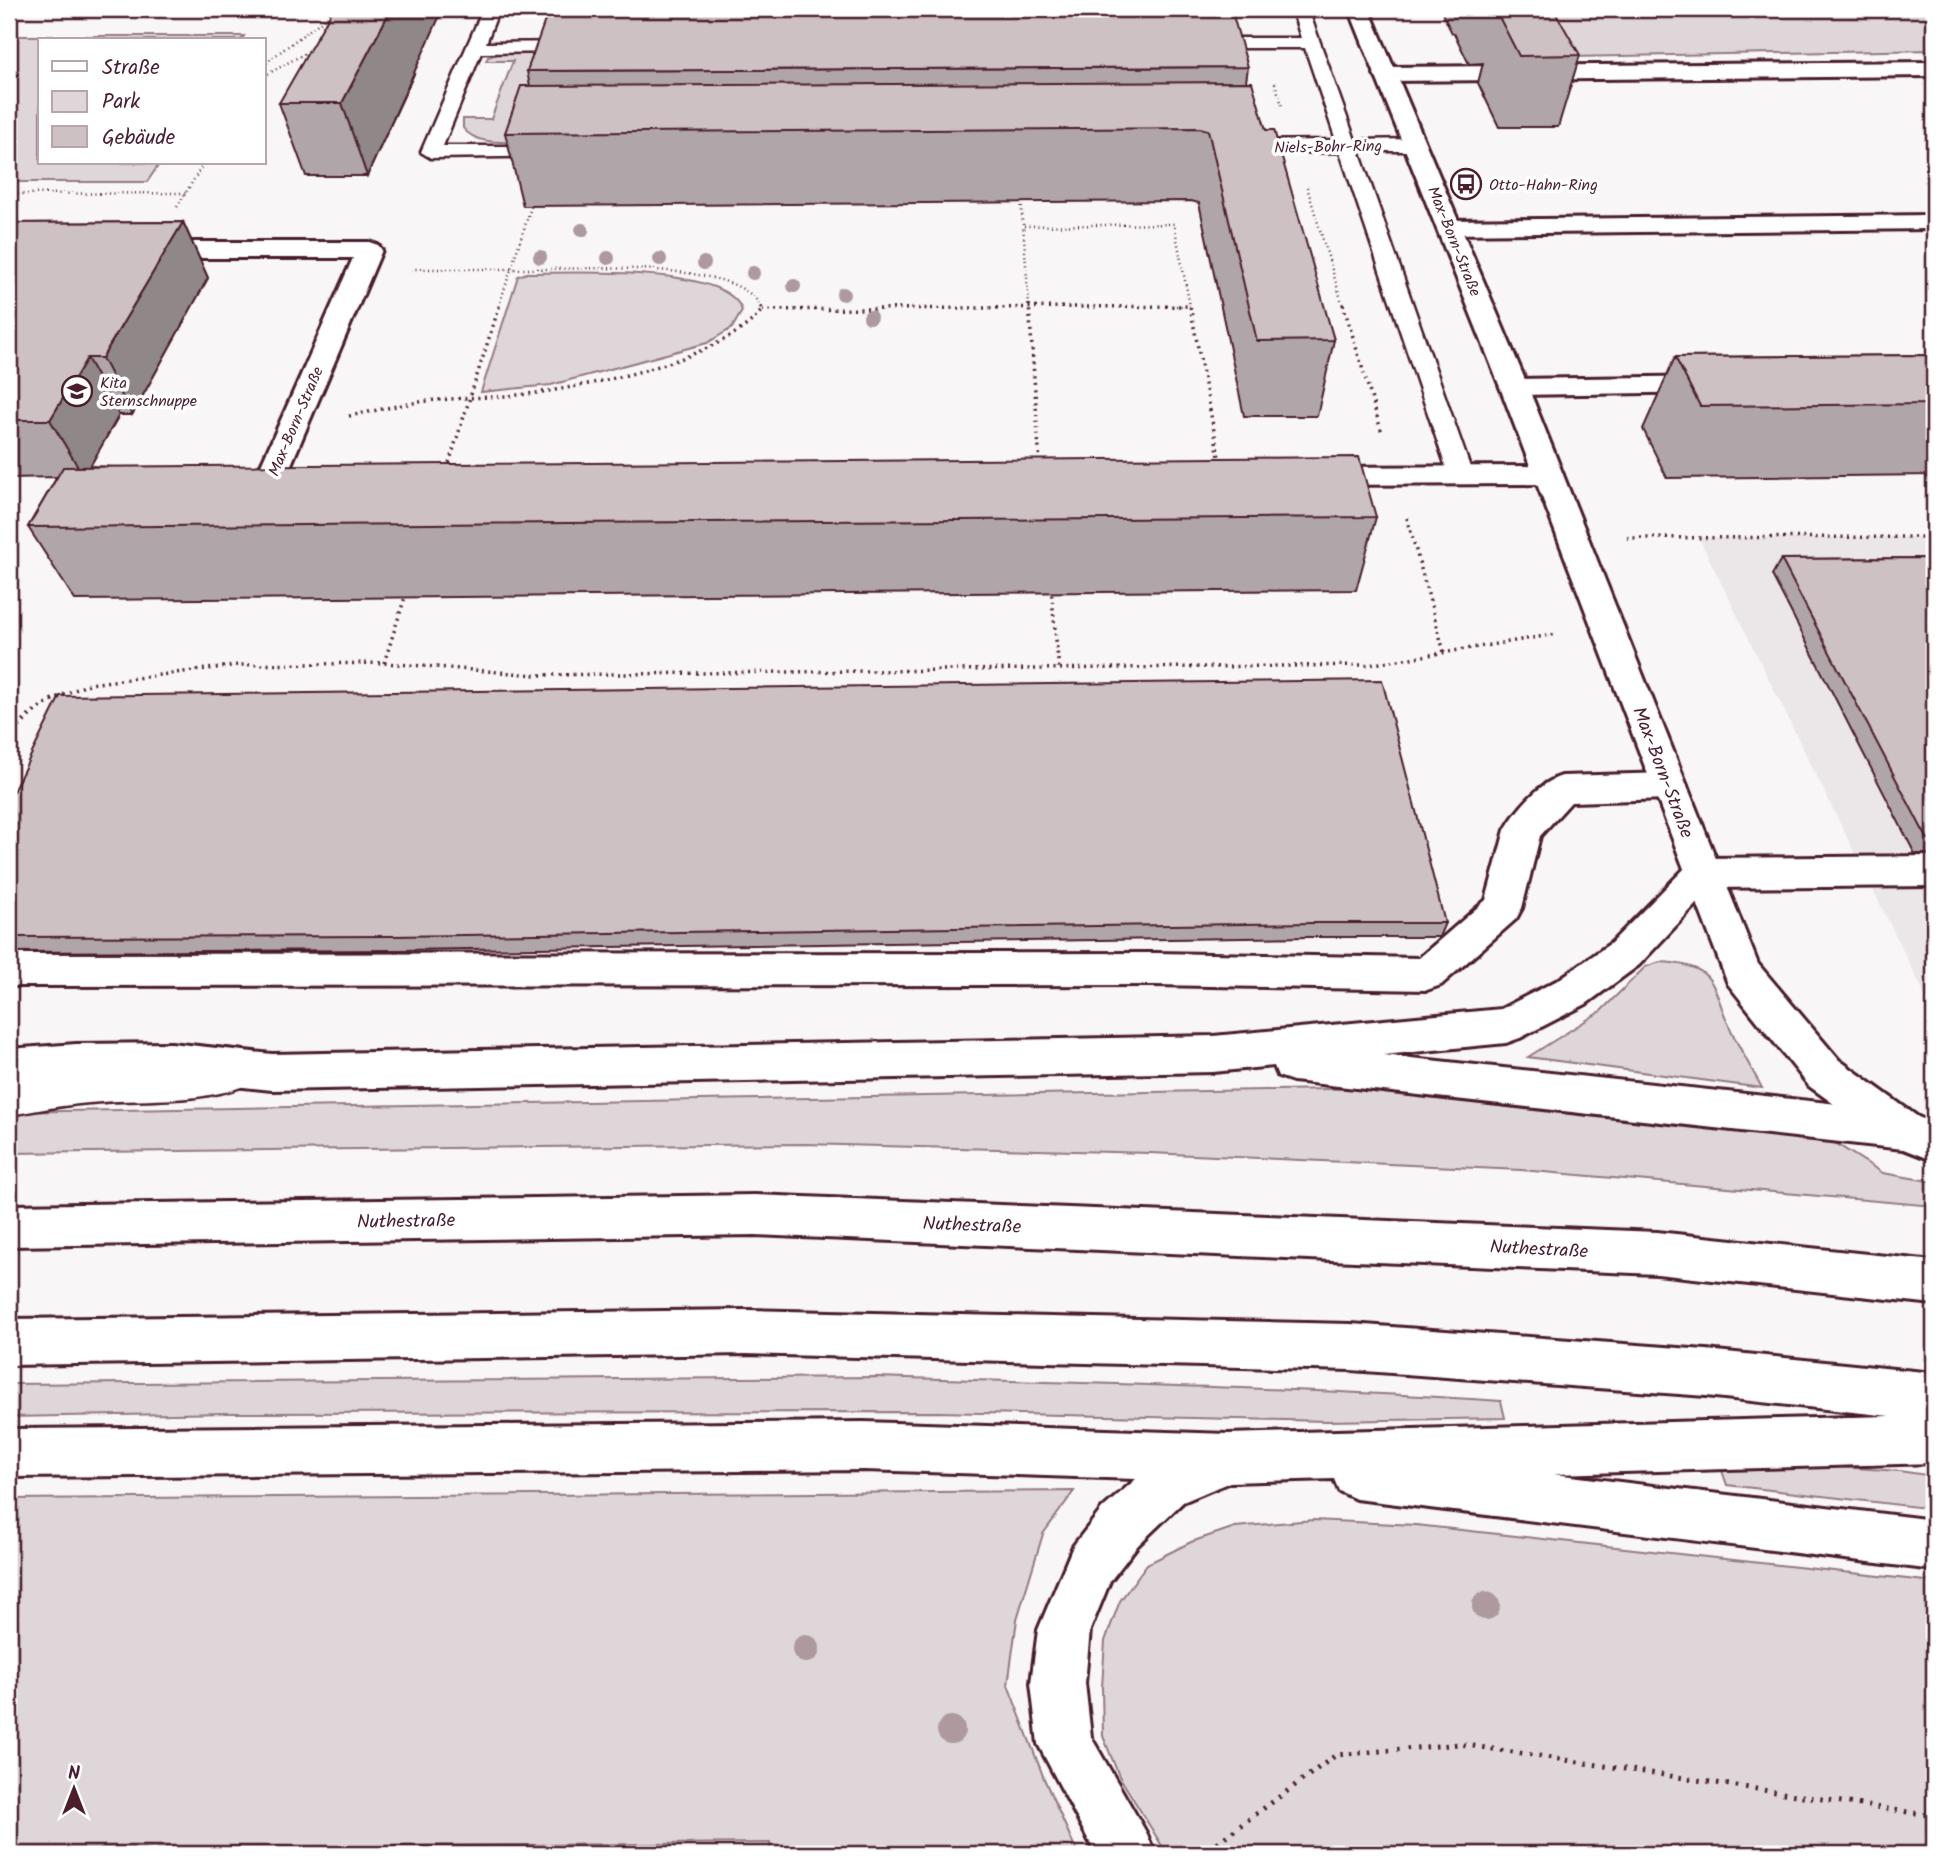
<svg xmlns="http://www.w3.org/2000/svg" width="1943" height="1863" font-family="Kalam,sans-serif">
<style>
.built{fill:#ebe6e8}
.green{fill:#ded6d9;stroke:#947a82;stroke-width:2}
.lines{fill:none;stroke-linecap:round;stroke-linejoin:round}
.lane-casing{stroke:#4a1f2b;stroke-width:5}
.street-casing{stroke:#4a1f2b;stroke-width:6}
.secondary-casing{stroke:#4a1f2b;stroke-width:6}
.highway-casing{stroke:#4a1f2b;stroke-width:6}
.path-far3{stroke:#4a1f2b;stroke-width:2.5;stroke-dasharray:1 3.5;stroke-linecap:butt}
.path-far2{stroke:#4a1f2b;stroke-width:3.5;stroke-dasharray:2 4.5;stroke-linecap:butt}
.path-far1{stroke:#4a1f2b;stroke-width:4.5;stroke-dasharray:2 5;stroke-linecap:butt}
.path{stroke:#4a1f2b;stroke-width:5;stroke-dasharray:2.5 7;stroke-linecap:butt}
.lane{fill:#fff;fill-rule:evenodd}
.street{fill:#fff;fill-rule:evenodd}
.secondary{fill:#fff;fill-rule:evenodd}
.highway{fill:#fff;fill-rule:evenodd}
.tree{fill:#ad999e}
.wall{fill:#b0a6a9;stroke:#4a1f2b;stroke-width:2}
.shaded-wall{fill:#908789;stroke:#4a1f2b;stroke-width:2}
.building{fill:#cdc1c4;stroke:#4a1f2b;stroke-width:2}
.labels{text-anchor:middle;stroke-width:7;stroke-linejoin:round;paint-order:stroke}
.far-street-label{font-size:16px;fill:#4a1f2b;stroke:#fff}
.far-poi-label{font-size:16px;fill:#4a1f2b;stroke:#fff;text-anchor:start}
.street-label{font-size:19px;fill:#4a1f2b;stroke:#fff}
</style>
<rect width="100%" height="100%" fill="#f8f6f7"/>
<filter id="ink" filterUnits="userSpaceOnUse"><feTurbulence type="fractalNoise" baseFrequency=".0143" numOctaves="2"/><feDisplacementMap in="SourceGraphic" scale="14" xChannelSelector="R" yChannelSelector="G"/><feConvolveMatrix kernelMatrix="1 2 1 2 8 2 1 2 1" color-interpolation-filters="sRGB"/></filter>
<g filter="url(#ink)">
<path class="built" d="M1934,537V1013L1699,538Z"/>
<g class="green">
<path d="M1544,9H1934V50L1571,57Z"/>
<path d="M10,36H244L241,40H40V163H160L147,182H9Z"/>
<path d="M507,51H552L522,142C502,142 476,145 463,128V119H491L513,61H486L488,57Z"/>
<path d="M527,273C569,273 729,264 742,311L732,328L707,343L551,385L481,392L518,276Z"/>
<path d="M1660,962C1720,965 1710,986 1731,1030C1740,1050 1752,1069 1762,1088L1528,1057L1601,1011L1645,967Z"/>
<path d="M1386,1088L1766,1132L1835,1143L1883,1173L1934,1182V1206L1521,1170L1150,1153L804,1144L9,1153V1112Z"/>
<path d="M879,1377C1086,1384 1294,1387 1501,1401L1505,1418L1328,1421L937,1412L228,1413L9,1417V1384Z"/>
<path d="M1765,1462L1899,1471L1934,1476V1509L1727,1485L1720,1465Z"/>
<path d="M1074,1491L1043,1534L1017,1619L1008,1685L1045,1781L1078,1854H770V1843L9,1849V1499Z"/>
<path d="M1313,1520L1416,1525L1934,1582V1854H1360L1342,1850L1341,1854H1167L1119,1776L1103,1736L1102,1687L1105,1641L1120,1601L1147,1564L1191,1542L1235,1527Z"/>
</g>
<g class="lines">
<g class="lane-casing">
<g id="lane">
<path d="M483,9H499L486,43L578,42L587,47L578,52L481,53L443,146H553L563,152L560,156L431,158L421,152Z"/>
<path d="M1292,9H1308L1355,140L1415,139L1425,145L1415,151H1359L1473,476L1470,481L1461,484L1452,481L1449,476L1340,152L1234,153L1224,147L1234,141L1336,140L1305,48H1197L1188,43L1197,38H1301Z"/>
<path d="M232,1061L244,1066L249,1076L244,1086C196,1104 139,1098 89,1103C62,1105 35,1111 9,1115V1085L88,1073L158,1070Z"/>
</g>
</g>
<g class="street-casing">
<g id="street">
<path d="M1934,62V76L1385,81L1377,79L1374,74L1377,69L1385,67Z"/>
<path d="M1934,215V229L1449,234L1440,232L1437,227L1440,222L1449,220Z"/>
<path d="M145,242H369L378,245L382,250L287,474L311,476L315,483L311,490L300,492L257,490L253,483L353,258H145L136,255L132,250L136,245Z"/>
<path d="M1715,376L1725,378L1729,384L1725,390L1715,392L1514,395L1504,393L1500,387L1504,381L1514,379Z"/>
<path d="M1548,466L1558,468L1563,475L1558,482L1548,484L1312,485L1302,483L1297,476L1302,469L1312,467Z"/>
<path d="M1669,773L1682,777L1687,786L1682,795L1669,799L1571,802L1540,836L1522,908L1516,919L1441,985L1427,990L1155,985L9,986V954L1155,953L1419,958L1486,900L1505,830C1516,810 1540,782 1562,776Z"/>
<path d="M1934,856V886L1703,888L1690,883L1684,873L1690,863L1703,858Z"/>
</g>
</g>
<g class="secondary-casing">
<path id="secondary" d="M1349,9H1369L1528,387L1758,964L1839,1060L1918,1117L1934,1123V1161L1888,1143L1809,1086L1728,984L1500,387Z"/>
</g>
<g class="highway-casing">
<g id="highway">
<path d="M1703,858L1716,863L1722,873L1716,883L1639,965L1586,1004L1520,1038L1506,1043L1383,1055L1903,1111L1918,1117L1924,1130L1918,1143L1903,1149L1293,1081L1278,1076L1274,1066L1213,1072L272,1090L171,1079L76,1080L9,1085V1049L76,1044L171,1043L272,1054L1213,1036L1501,1009L1558,980L1611,943L1690,863Z"/>
<path d="M755,1195L1657,1232L1934,1261V1304L1657,1274L755,1235L9,1246V1205Z"/>
<path d="M746,1310L1351,1324L1706,1350L1934,1373V1463L1554,1474L1934,1520V1570L1356,1499L1339,1491L1334,1479L1230,1482L1183,1502L1138,1545L1110,1581L1090,1630L1085,1683L1091,1737L1147,1834L1155,1854H1096L1038,1744L1031,1683L1038,1630L1073,1546L1102,1509L1136,1479L864,1470L9,1477V1429L864,1422L1228,1434L1890,1416L1706,1396L1351,1370L746,1354L9,1365V1319Z"/>
</g>
</g>
<g class="path-far3">
<path d="M264,67L268,61L327,17L331,9"/>
<path d="M264,76L311,50"/>
<path d="M1275,83L1282,105"/>
<path d="M1307,187L1343,306"/>
<path d="M9,194L186,193"/>
<path d="M1021,197L1029,306"/>
<path d="M177,207L204,163"/>
<path d="M1024,226L1174,224L1190,306"/>
<path d="M411,269C454,269 497,269 540,269C586,269 739,260 760,306"/>
<path d="M499,306L533,201"/>
<path d="M1167,306H1190"/>
</g>
<g class="path-far2">
<path d="M1029,304L1040,464"/>
<path d="M1343,304L1382,433"/>
<path d="M762,310L1190,306L1220,462"/>
<path d="M349,416C375,411 401,404 428,401C463,397 499,398 535,393C595,385 725,358 762,310L760,304"/>
<path d="M447,469L500,304"/>
<path d="M1407,518L1444,652"/>
<path d="M1627,538L1934,537"/>
<path d="M1051,588L1059,670"/>
<path d="M384,663L406,594"/>
<path d="M51,700L89,684L239,665L384,663L537,675L1368,665L1557,634"/>
</g>
<path class="path-far1" d="M9,737L32,713L55,698"/>
<path class="path" d="M1202,1854L1336,1755L1460,1744L1934,1816"/>
<use href="#lane" class="lane"/>
<use href="#street" class="street"/>
<use href="#secondary" class="secondary"/>
<use href="#highway" class="highway"/>
</g>
<g class="tree">
<circle cx="582" cy="230" r="7"/>
<circle cx="540" cy="257" r="7"/>
<circle cx="608" cy="258" r="7"/>
<circle cx="660" cy="259" r="7"/>
<circle cx="704" cy="263" r="7"/>
<circle cx="753" cy="273" r="7"/>
<circle cx="794" cy="286" r="7"/>
<circle cx="843" cy="294" r="7"/>
<circle cx="870" cy="317" r="7"/>
<circle cx="1486" cy="1606" r="14"/>
<circle cx="806" cy="1649" r="14"/>
<circle cx="951" cy="1730" r="14"/>
</g>
<g class="wall">
<path d="M1440,9H1540L1539,12L1580,55L1558,127H1499L1478,83L1483,63L1469,64L1454,33H1452Z"/>
<path d="M1248,67L1246,82L1266,130L1334,340L1317,416H1244L1199,203L1191,201L523,206L505,133L530,86L527,71Z"/>
<path d="M414,74L367,176H306L279,103Z"/>
<path d="M183,222L208,278L132,415H119L90,466L1376,517L1356,590L75,600L28,527L57,477L9,478V223Z"/>
<path d="M1934,355V475L1667,478L1643,429L1675,357Z"/>
<path d="M1934,558V854H1915L1772,575L1781,559Z"/>
<path d="M9,800L1445,923L1439,937H1308L400,950L9,952Z"/>
</g>
<g class="shaded-wall">
<path d="M391,9H443L367,176L342,103Z"/>
<path d="M183,222L208,278L132,415L102,358Z"/>
<path d="M87,358L119,415L84,477L50,420Z"/>
</g>
<g class="building">
<path d="M333,9H391L342,103H279Z"/>
<path d="M549,9H1231L1248,67L527,71Z"/>
<path d="M1555,12L1580,55L1519,56L1497,13Z"/>
<path d="M1252,82L1266,130H1274L1334,340L1257,341L1208,130L1200,128L505,133L521,86Z"/>
<path d="M183,222L102,358H87L50,420H9V223Z"/>
<path d="M1934,355V404L1700,406L1675,357Z"/>
<path d="M1359,457L1376,517L28,527L63,467Z"/>
<path d="M1934,558V839H1928L1922,829L1781,559Z"/>
<path d="M1382,680L1445,923H1313L392,936L9,937V800L60,696Z"/>
</g>
</g>
<defs>
<g id="bus-ring" transform="scale(1.575)"><circle r="9.5" fill="#fff" stroke="#4a1f2b" stroke-width="1.5"/><path d="M-5-6H5V4H4V6H2V4H-2V6H-4V4H-5ZM-3.5-4V0h7V-4ZM-3.5 1.2v1.5H-2V1.2ZM2 1.2v1.5H3.5V1.2Z" fill="#4a1f2b"/></g>
<g id="school-ring" transform="scale(1.575)"><circle r="9.5" fill="#fff" stroke="#4a1f2b" stroke-width="1.5"/><path d="M0-5L7-2L0 1L-7-2ZM-4 1L0 2.5L4 1V4Q0 6-4 4Z" fill="#4a1f2b"/></g>
</defs>
<g fill-rule="evenodd">
<use href="#bus-ring" x="1466" y="184"/>
<use href="#school-ring" x="77" y="391"/>
</g>
<g class="labels">
<g class="far-street-label">
<text transform="translate(1328 146) rotate(-1)" y="6">Niels-Bohr-Ring</text>
<text transform="translate(1455 241) rotate(68)" y="6">Max-Born-Straße</text>
<text transform="translate(295 421) rotate(-67)" y="6">Max-Born-Straße</text>
</g>
<g class="far-poi-label">
<text x="1489" y="190">Otto-Hahn-Ring</text>
<text x="100" y="388">Kita<tspan x="100" dy="18">Sternschnuppe</tspan></text>
</g>
<g class="street-label">
<text transform="translate(1664 772) rotate(69)" y="7">Max-Born-Straße</text>
<text transform="translate(406 1220) rotate(-1)" y="7">Nuthestraße</text>
<text transform="translate(972 1224) rotate(2)" y="7">Nuthestraße</text>
<text transform="translate(1539 1248) rotate(3)" y="7">Nuthestraße</text>
</g>
</g>
<rect width="1943" height="1863" fill="none" stroke="#fff" stroke-width="35"/>
<rect x="18" y="18" width="1908" height="1828" fill="none" stroke="#4a1f2b" stroke-width="2.5" filter="url(#ink)"/>
<rect x="38" y="38" width="228" height="126" fill="#ffffff" stroke="#b7a5aa" stroke-width="2"/>
<rect x="52" y="61" width="35" height="10" fill="#ffffff" stroke="#b7a5aa" stroke-width="2"/>
<text x="102" y="74" font-size="21" fill="#4a1f2b">Straße</text>
<rect x="52" y="91" width="35" height="21" fill="#ded6d9" stroke="#b7a5aa" stroke-width="2"/>
<text x="102" y="108" font-size="21" fill="#4a1f2b">Park</text>
<rect x="52" y="126" width="35" height="21" fill="#cdc1c4" stroke="#b7a5aa" stroke-width="2"/>
<text x="102" y="144" font-size="21" fill="#4a1f2b">Gebäude</text>
<g transform="translate(74 1789)" stroke="#ffffff" stroke-width="5" paint-order="stroke">
<path d="M0-5L12 26L0 18L-12 26Z" fill="#4a1f2b"/>
<text y="-10" font-size="19" font-weight="bold" text-anchor="middle" fill="#4a1f2b">N</text>
</g>
</svg>
